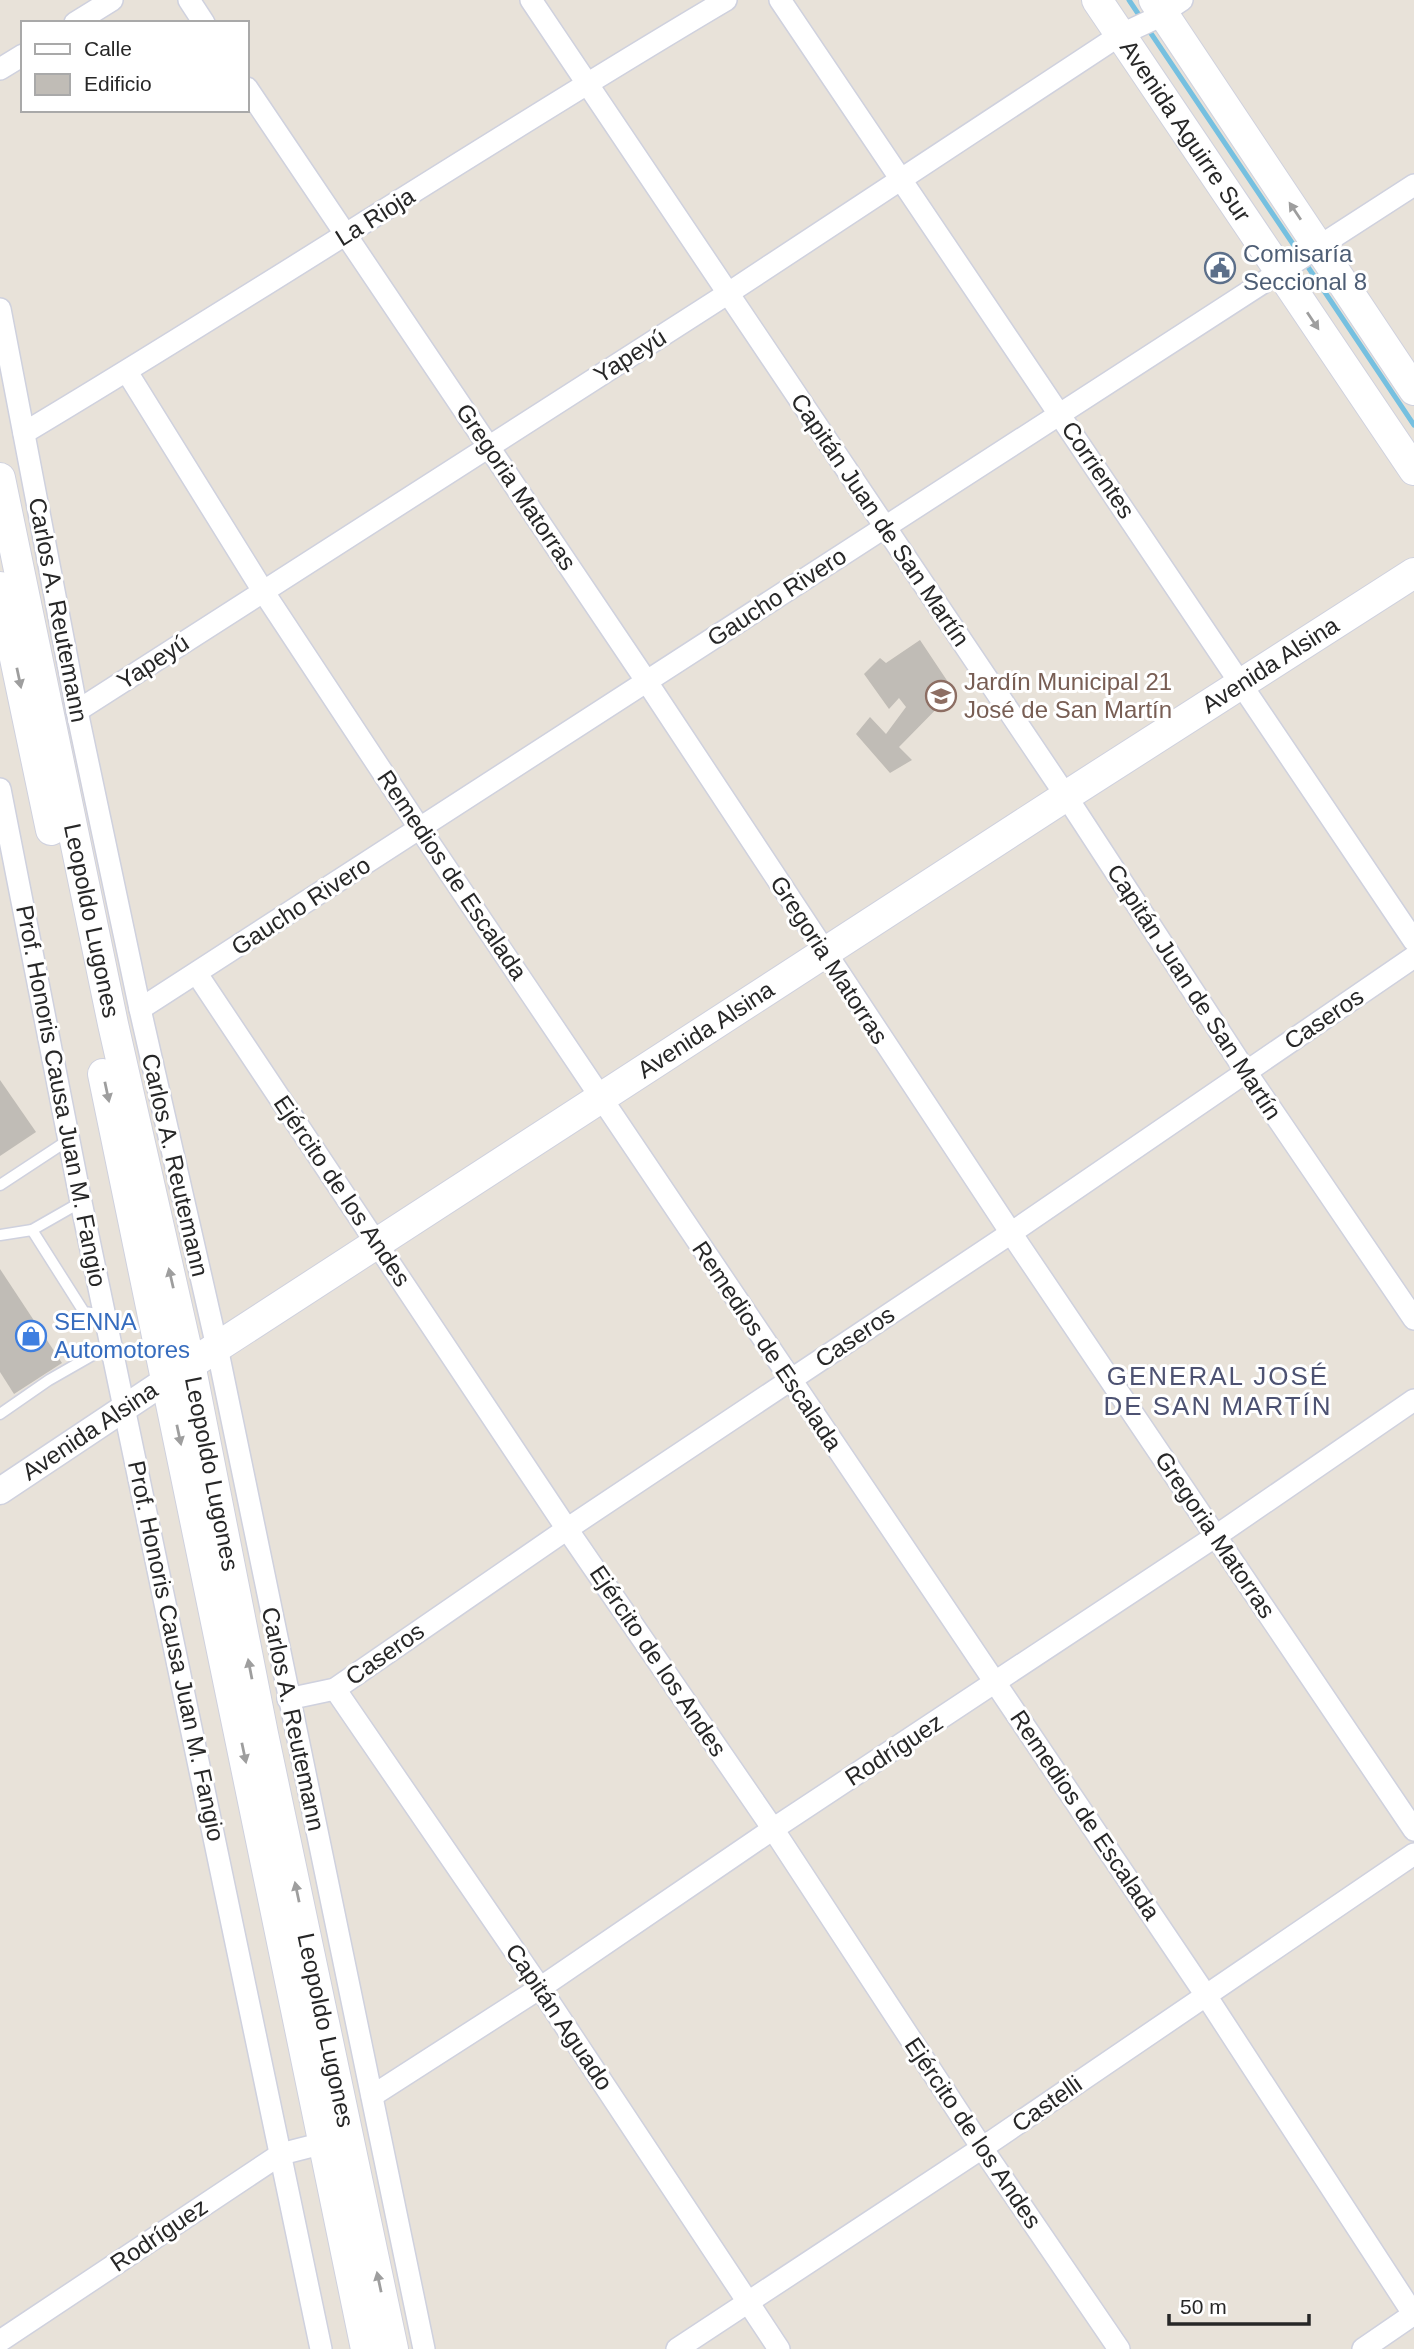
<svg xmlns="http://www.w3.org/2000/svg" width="1414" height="2349" font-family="Helvetica,sans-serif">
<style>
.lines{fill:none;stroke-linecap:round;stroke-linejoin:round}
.stream{stroke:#76c0e0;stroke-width:5}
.building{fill:#c0bcb6}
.service-casing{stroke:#cfd1de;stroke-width:13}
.minor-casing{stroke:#cfd1de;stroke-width:24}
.tertiary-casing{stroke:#cfd1de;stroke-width:29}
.secondary-casing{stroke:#cfd1de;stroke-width:32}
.service{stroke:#fff;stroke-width:10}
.minor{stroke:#fff;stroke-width:21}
.tertiary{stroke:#fff;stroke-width:26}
.secondary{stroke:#fff;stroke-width:30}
.oneway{fill:#9e9e9e}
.labels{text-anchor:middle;stroke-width:6;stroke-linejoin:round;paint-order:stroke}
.street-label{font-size:24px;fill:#272727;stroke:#fff}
.service-label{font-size:24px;fill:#4e5e75;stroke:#fff;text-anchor:start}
.education-label{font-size:24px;fill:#785e54;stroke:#fff;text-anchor:start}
.shop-label{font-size:24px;fill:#366cbe;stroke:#fff;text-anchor:start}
.neighbourhood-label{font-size:26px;letter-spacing:2px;fill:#4d5272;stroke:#fff}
</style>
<rect width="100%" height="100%" fill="#e8e2d9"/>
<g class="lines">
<g class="stream">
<path d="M1129,0L1143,21"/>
<path d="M1148,29L1299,253"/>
<path d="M1304,261L1414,425"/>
</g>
</g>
<g class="building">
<path d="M920,640L954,691L899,747L912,760L890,773L856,734L870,717L886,734L906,707L899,698L889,709L864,674L880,658L886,663Z"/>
<path d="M0,1080L36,1132L0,1156Z"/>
<path d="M0,1269L62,1363L14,1394L0,1372Z"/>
</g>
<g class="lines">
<g class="service-casing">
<g id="service">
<path d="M0,1185L70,1139"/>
<path d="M32,1230L84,1312L105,1315"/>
<path d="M0,1235L32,1230L81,1202"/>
<path d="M0,1414L49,1380L112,1344"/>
</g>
</g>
<g class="minor-casing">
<g id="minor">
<path d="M189,0L204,23"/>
<path d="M531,0L1066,796L1246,1072L1414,1319"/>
<path d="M780,0L1414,941"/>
<path d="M75,23L112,0"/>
<path d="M0,69L23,55"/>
<path d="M247,88L647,682L1011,1233L1414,1830"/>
<path d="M0,309L77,711L140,1009L217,1347L424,2349"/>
<path d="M127,372L263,591L420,829L1205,1994L1414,2315"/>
<path d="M24,433C260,292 489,140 726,0"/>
<path d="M77,711L727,294L1120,35L1152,20L1182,0"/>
<path d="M0,789L81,1202L321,2349"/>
<path d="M197,974L567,1529L773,1829L982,2148L1119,2349"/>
<path d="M140,1009L1414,185"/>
<path d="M335,1689L540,1988L779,2349"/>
<path d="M288,1699L335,1689L567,1529L1011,1233L1414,957"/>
<path d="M372,2096L540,1988L773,1829L1216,1536L1414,1400"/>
<path d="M0,2341L281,2154L324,2143"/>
<path d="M677,2349L982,2148L1414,1854"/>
<path d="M1363,2349L1414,2314"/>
</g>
</g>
<g class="tertiary-casing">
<g id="tertiary">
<path id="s1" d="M0,1491L168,1379"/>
</g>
</g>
<g class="secondary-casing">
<g id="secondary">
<path id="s2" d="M1097,0L1414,470"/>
<path d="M1154,0L1414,390"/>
<path id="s3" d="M0,478L113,1024L190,1364L263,1734L393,2349"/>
<path d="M0,587L51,830"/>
<path d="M103,1074L366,2349"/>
<path id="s4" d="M174,1375L1066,796L1414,573"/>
</g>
</g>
<use href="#service" class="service"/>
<use href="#minor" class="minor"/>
<use href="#tertiary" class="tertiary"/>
<use href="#secondary" class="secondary"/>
</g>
<defs><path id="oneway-solid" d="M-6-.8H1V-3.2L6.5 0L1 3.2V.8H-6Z" transform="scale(1.75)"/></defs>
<g class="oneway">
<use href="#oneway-solid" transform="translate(1295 211) rotate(-124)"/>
<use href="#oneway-solid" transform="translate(1313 321) rotate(56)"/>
<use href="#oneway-solid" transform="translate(19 678) rotate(78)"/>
<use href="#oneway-solid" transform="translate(107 1092) rotate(78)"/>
<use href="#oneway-solid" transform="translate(171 1278) rotate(-103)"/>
<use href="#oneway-solid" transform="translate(179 1435) rotate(78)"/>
<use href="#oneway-solid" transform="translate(250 1669) rotate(-101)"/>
<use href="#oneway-solid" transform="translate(244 1753) rotate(78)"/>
<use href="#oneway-solid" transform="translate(297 1892) rotate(-102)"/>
<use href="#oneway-solid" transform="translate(379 2282) rotate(-102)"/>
</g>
<defs>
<g id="civic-ring" transform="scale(1.575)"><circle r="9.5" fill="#fff" stroke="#5c6f8a" stroke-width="1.5"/><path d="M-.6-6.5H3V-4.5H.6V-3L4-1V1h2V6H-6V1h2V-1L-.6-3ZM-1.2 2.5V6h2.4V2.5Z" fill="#5c6f8a"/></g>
<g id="school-ring" transform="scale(1.575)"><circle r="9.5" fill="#fff" stroke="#8d6e63" stroke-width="1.5"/><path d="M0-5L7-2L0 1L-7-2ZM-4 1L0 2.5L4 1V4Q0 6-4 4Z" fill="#8d6e63"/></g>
<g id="shop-ring" transform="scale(1.575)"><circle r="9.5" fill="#fff" stroke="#3f7fe0" stroke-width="1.5"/><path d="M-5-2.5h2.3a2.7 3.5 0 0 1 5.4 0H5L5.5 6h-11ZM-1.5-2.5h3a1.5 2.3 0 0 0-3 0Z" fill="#3f7fe0"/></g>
</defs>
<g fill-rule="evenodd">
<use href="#civic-ring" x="1220" y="268"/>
<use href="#school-ring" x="941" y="696"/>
<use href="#shop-ring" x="31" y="1336"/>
</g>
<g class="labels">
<g class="street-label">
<text dy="8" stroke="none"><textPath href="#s2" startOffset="158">Avenida Aguirre Sur</textPath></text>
<text transform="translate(375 217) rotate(-32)" y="8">La Rioja</text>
<text transform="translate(630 356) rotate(-32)" y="8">Yapeyú</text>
<text transform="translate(1098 470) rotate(56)" y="8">Corrientes</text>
<text transform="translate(516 487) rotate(56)" y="8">Gregoria Matorras</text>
<text transform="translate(880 520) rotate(56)" y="8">Capitán Juan de San Martín</text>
<text transform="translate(777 597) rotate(-33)" y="8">Gaucho Rivero</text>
<text transform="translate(58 610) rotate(79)" y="8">Carlos A. Reutemann</text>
<text transform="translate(153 662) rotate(-33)" y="8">Yapeyú</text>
<text dy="8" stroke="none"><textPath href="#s4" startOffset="1306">Avenida Alsina</textPath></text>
<text transform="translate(452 875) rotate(56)" y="8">Remedios de Escalada</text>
<text transform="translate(301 906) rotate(-33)" y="8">Gaucho Rivero</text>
<text dy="8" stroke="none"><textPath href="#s3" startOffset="452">Leopoldo Lugones</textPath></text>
<text transform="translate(829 960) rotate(57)" y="8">Gregoria Matorras</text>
<text transform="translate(1194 992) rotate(57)" y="8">Capitán Juan de San Martín</text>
<text transform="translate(1324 1019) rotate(-34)" y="8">Caseros</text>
<text dy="8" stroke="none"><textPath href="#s4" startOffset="634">Avenida Alsina</textPath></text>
<text transform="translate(61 1096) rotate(79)" y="8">Prof. Honoris Causa Juan M. Fangio</text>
<text transform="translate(175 1165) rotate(77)" y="8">Carlos A. Reutemann</text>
<text transform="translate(342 1191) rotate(56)" y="8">Ejército de los Andes</text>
<text transform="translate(855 1337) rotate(-34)" y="8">Caseros</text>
<text transform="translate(767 1346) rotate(56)" y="8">Remedios de Escalada</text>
<text dy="8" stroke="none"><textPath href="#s1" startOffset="108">Avenida Alsina</textPath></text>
<text dy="8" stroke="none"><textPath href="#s3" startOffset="1018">Leopoldo Lugones</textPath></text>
<text transform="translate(1215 1535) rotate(56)" y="8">Gregoria Matorras</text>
<text transform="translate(176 1651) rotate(78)" y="8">Prof. Honoris Causa Juan M. Fangio</text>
<text transform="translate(385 1654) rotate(-35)" y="8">Caseros</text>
<text transform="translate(658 1661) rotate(56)" y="8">Ejército de los Andes</text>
<text transform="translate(293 1719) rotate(78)" y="8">Carlos A. Reutemann</text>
<text transform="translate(894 1750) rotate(-33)" y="8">Rodríguez</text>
<text transform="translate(1085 1815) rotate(56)" y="8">Remedios de Escalada</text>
<text transform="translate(559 2017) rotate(56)" y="8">Capitán Aguado</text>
<text dy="8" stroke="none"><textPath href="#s3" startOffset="1586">Leopoldo Lugones</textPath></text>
<text transform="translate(1047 2104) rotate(-35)" y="8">Castelli</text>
<text transform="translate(973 2133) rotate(56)" y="8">Ejército de los Andes</text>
<text transform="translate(159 2235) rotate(-34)" y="8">Rodríguez</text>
</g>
<g class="service-label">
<text x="1243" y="262">Comisaría<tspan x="1243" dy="28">Seccional 8</tspan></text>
</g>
<g class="education-label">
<text x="964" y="690">Jardín Municipal 21<tspan x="964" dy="28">José de San Martín</tspan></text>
</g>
<g class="shop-label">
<text x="54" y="1330">SENNA<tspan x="54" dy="28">Automotores</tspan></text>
</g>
<g class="neighbourhood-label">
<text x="1218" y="1385">GENERAL JOSÉ<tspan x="1218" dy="30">DE SAN MARTÍN</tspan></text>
</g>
</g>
<rect x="21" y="21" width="228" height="91" fill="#ffffff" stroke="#a9a9a9" stroke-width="2"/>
<rect x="35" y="44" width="35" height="10" fill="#ffffff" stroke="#a9a9a9" stroke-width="2"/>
<text x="84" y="56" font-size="21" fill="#272727">Calle</text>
<rect x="35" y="74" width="35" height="21" fill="#c0bcb6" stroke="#a9a9a9" stroke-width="2"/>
<text x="84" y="91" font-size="21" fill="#272727">Edificio</text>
<path d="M1169 2314v10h140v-10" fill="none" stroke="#272727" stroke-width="3.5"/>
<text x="1180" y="2314" font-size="21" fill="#272727" stroke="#ffffff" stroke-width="5" paint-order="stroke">50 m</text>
</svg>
